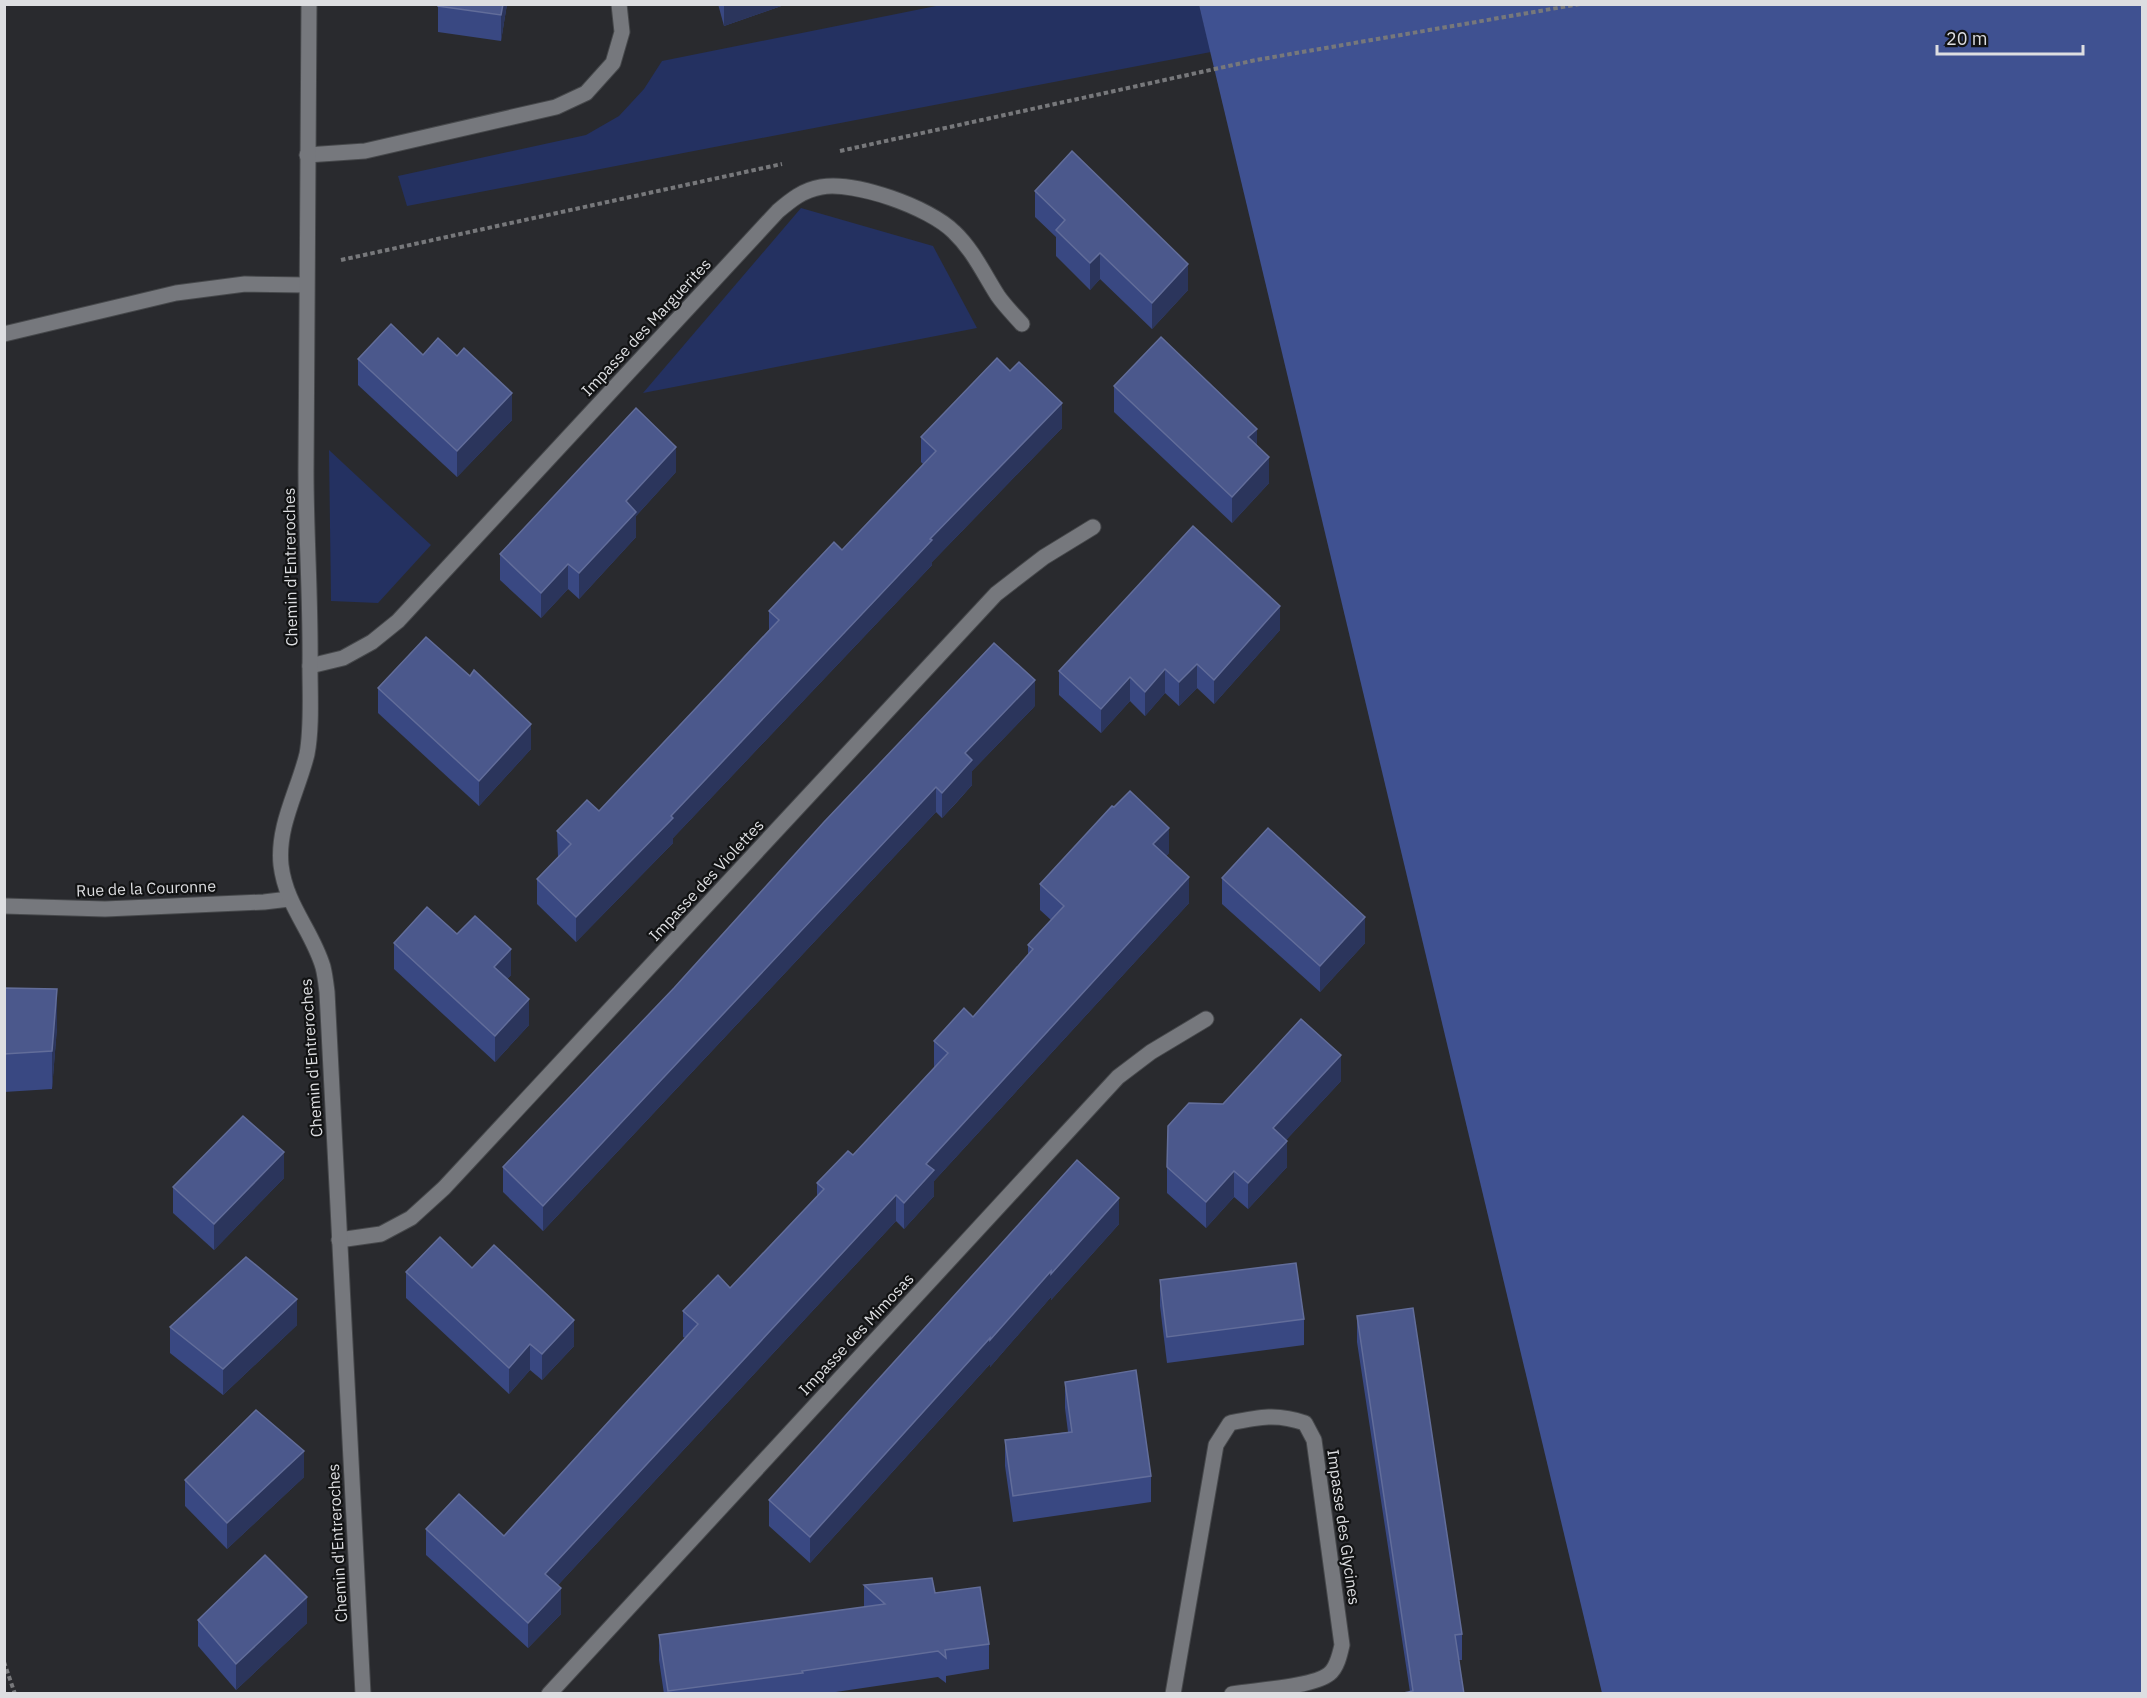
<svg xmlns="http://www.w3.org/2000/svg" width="2147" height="1698" font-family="'IBM Plex Sans',sans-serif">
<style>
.green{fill:#243161}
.forest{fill:#3f5191}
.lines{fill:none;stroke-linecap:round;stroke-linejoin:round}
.service-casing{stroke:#46484b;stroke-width:17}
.minor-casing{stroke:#46484b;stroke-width:17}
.tertiary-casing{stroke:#46484b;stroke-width:17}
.path{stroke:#77787b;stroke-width:4;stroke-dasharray:4.5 3;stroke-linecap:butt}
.service{stroke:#76787d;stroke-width:15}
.minor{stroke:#76787d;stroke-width:15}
.tertiary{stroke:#76787d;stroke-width:15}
.wall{fill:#394882}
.shaded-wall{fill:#2b355c}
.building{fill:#4b588c;stroke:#626d9a;stroke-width:1.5}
.labels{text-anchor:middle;stroke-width:4.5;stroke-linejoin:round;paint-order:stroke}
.street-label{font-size:16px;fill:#dddee1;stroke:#121314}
</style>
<rect width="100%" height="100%" fill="#292a2e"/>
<g class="green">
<path d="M941,5H1199L1211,52L407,206L398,176L586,135L619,116L644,89L662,61Z"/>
<path d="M801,208L933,246L977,328L643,393Z"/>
<path d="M329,450L431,545L378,603L331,601Z"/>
</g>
<path class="forest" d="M1199,5H2142V1693H1602Z"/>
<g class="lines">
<g class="service-casing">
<path id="service" d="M4,334L176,293L245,284L306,285"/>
</g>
<g class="minor-casing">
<g id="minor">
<path d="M307,155L365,151L556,107L586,93L613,63L622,32L619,4"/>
<path d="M310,666L343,658L372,642L398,621L778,211C791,200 803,190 821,187C855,181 929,207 954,232C973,250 984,274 998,296C1005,306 1014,315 1022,324"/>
<path d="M4,906L105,909L264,902L289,899"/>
<path d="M339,1240L381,1234L411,1218L444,1188L996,594L1044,557L1093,527"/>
<path d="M549,1694L1118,1077L1151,1052L1206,1019"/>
<path d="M1173,1694L1216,1445L1230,1423C1259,1417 1277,1413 1305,1423L1314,1440L1342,1645C1340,1654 1337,1668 1329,1674C1313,1687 1254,1690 1232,1694"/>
</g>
</g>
<g class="tertiary-casing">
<path id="tertiary" d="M309,4C309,160 306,316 306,472C306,537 311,603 310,668C310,696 312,727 307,754C298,791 277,826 281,865C286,906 312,930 323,967C325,975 326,984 327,992L363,1694"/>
</g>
<g class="path">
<path d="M840,151L1256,60L1580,4"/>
<path d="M341,260L782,164"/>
<path d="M4,1662L15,1694"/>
</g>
<use href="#service" class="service"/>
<use href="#minor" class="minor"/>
<use href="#tertiary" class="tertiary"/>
</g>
<g class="wall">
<path d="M438,4H507L501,41L438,32Z"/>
<path d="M718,4H787L724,26Z"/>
<path d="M1035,191L1188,290L1152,329L1100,279L1090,290L1056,256V237L1035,217Z"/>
<path d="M423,355L512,420L457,477L358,385V359Z"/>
<path d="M1114,386L1269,483L1232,523L1114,412Z"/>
<path d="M1062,428L932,562V565L673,838V843L576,942L537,904V879L558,857L557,831L599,811L769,630V611L842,550L923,464L921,462V437Z"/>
<path d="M676,472L636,516V537L579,599L568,589L541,618L500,580V554Z"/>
<path d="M1280,630L1214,704L1197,688L1179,706L1165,693L1145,716L1130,701L1101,733L1059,695V671Z"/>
<path d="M378,688L531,749L479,806L378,713Z"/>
<path d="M1035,706L972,771V785L957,802L942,818L936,812L543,1231L503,1192V1167L674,988Z"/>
<path d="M1169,853L1166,856L1189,903L934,1181V1196L904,1229L896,1221L558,1585L561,1614L528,1648L426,1555V1529L504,1536L685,1338L683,1337V1311L730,1288L817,1196V1183L853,1155L935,1067H934V1041L973,1017L1028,955V945L1051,920L1040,910V884Z"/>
<path d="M1222,878L1365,943L1320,992L1222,904Z"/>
<path d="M457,934L511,975L507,979L529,1025L495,1062L394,969V943Z"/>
<path d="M4,988L57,1027L52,1089L4,1092Z"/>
<path d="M1341,1081L1286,1140L1287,1167L1248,1209L1234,1197L1206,1228L1167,1193V1167L1223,1104Z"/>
<path d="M1077,1160L1119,1224L1051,1300V1297L990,1367V1364L810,1563L769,1526V1500Z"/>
<path d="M284,1178L214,1250L173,1213V1187Z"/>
<path d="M472,1268L574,1346L542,1380L530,1370L509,1394L406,1298V1272Z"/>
<path d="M1160,1280L1304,1319V1345L1167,1363L1160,1306Z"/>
<path d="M1357,1316L1462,1634V1660H1459L1464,1694L1410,1692L1357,1342Z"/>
<path d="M297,1325L223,1395L170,1353V1327Z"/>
<path d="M1065,1382L1151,1476V1502L1013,1522L1005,1466V1440L1068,1432L1065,1408Z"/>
<path d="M304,1477L227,1549L185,1506V1480Z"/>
<path d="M864,1585L935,1593L989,1644V1669L946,1676V1683L938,1677L822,1694H664L659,1660V1635L864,1607Z"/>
<path d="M198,1620L307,1623L236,1690L198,1646Z"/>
</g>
<g class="shaded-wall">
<path d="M503,4H507L501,41V15Z"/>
<path d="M724,4H787L724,26Z"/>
<path d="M1100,253V279L1090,290V263Z"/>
<path d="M1188,264V290L1152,329V303Z"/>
<path d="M512,393V420L457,477V451Z"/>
<path d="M1062,403V428L932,562V565L673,838V843L576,942V917L930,539Z"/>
<path d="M1257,429V455L1248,437Z"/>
<path d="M676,447V472L636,516V537L579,599V573L626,501Z"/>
<path d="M1269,457V483L1232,523V497Z"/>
<path d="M568,564V589L541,618V593Z"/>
<path d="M1280,606V630L1214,704V680Z"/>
<path d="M1197,664V688L1179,706V682Z"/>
<path d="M1165,669V693L1145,716V692Z"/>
<path d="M1130,677V701L1101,733V709Z"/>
<path d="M1035,680V706L972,771V785L942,818V793L965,753Z"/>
<path d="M531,724V749L479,806V781Z"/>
<path d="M936,787V812L543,1231V1206Z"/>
<path d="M1169,828V853L1153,870V844Z"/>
<path d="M1189,877V903L934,1181V1196L904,1229V1203L926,1164Z"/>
<path d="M1365,917V943L1320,992V966Z"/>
<path d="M511,949V975L494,994V967Z"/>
<path d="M57,989V1027L52,1089V1051Z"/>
<path d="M529,999V1025L495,1062V1036Z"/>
<path d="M1341,1055V1081L1273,1154V1128Z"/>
<path d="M1287,1141V1167L1248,1209V1183Z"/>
<path d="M284,1152V1178L214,1250V1224Z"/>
<path d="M1234,1171V1197L1206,1228V1202Z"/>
<path d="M896,1195V1221L545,1599V1574Z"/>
<path d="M1119,1198V1224L1051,1300V1274Z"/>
<path d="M1051,1271V1297L990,1367V1340Z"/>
<path d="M297,1299V1325L223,1395V1369Z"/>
<path d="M574,1320V1346L542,1380V1354Z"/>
<path d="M990,1338V1364L810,1563V1537Z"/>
<path d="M530,1344V1370L509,1394V1368Z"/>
<path d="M304,1451V1477L227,1549V1523Z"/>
<path d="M561,1588V1614L528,1648V1623Z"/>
<path d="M307,1597V1623L236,1690V1664Z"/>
</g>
<g class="building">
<path d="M438,4H503L501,15L438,6Z"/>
<path d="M1072,151L1188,264L1152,303L1100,253L1090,263L1056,230L1065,220L1035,191Z"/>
<path d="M391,324L423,355L438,338L457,356L464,348L512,393L457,451L358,359Z"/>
<path d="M1161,337L1257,429L1248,437L1269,457L1232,497L1114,386Z"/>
<path d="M997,358L1010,371L1019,362L1062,403L930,539L932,540L671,816L673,818L576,917L537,879L571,844L557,831L587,800L599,811L779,620L769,611L834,542L842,550L936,451L921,437Z"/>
<path d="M636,408L676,447L626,501L636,512L579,573L568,564L541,593L500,554Z"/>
<path d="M1193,526L1280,606L1214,680L1197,664L1179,682L1165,669L1145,692L1130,677L1101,709L1059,671Z"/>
<path d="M426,637L470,676L474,670L531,724L479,781L378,688Z"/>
<path d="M994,643L1035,680L965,753L972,760L942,793L936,787L543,1206L503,1167L674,988L824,822Z"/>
<path d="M1130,791L1169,828L1153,844L1189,877L926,1164L934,1170L904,1203L896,1195L545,1574L561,1588L528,1623L426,1529L459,1494L504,1536L698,1324L683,1311L718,1275L730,1288L824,1189L817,1183L848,1151L853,1155L948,1053L934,1041L964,1008L973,1017L1033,949L1028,945L1064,906L1040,884L1112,806L1114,807Z"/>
<path d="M1268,828L1365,917L1320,966L1222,878Z"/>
<path d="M427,907L457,934L475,916L511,949L494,967L529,999L495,1036L394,943Z"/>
<path d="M4,988L57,989L52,1051L4,1054Z"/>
<path d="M1301,1019L1341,1055L1273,1128L1287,1141L1248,1183L1234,1171L1206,1202L1167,1167L1168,1126L1189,1103L1223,1104Z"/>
<path d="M243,1116L284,1152L214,1224L173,1187Z"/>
<path d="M1077,1160L1119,1198L1051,1274V1271L990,1340V1338L810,1537L769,1500Z"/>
<path d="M440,1237L472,1268L494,1245L574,1320L542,1354L530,1344L509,1368L406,1272Z"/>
<path d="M246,1257L297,1299L223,1369L170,1327Z"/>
<path d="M1296,1263L1304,1319L1167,1337L1160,1280Z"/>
<path d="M1413,1308L1462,1634L1455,1635L1464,1694H1399L1413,1691L1357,1316Z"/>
<path d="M1136,1370L1151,1476L1013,1496L1005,1440L1072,1432L1065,1382Z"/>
<path d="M256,1410L304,1451L227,1523L185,1480Z"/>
<path d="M265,1555L307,1597L236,1664L198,1620Z"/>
<path d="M932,1578L935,1593L980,1587L989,1644L945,1650L946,1658L938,1651L802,1671L803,1673L668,1691L659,1635L885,1604L864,1585Z"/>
</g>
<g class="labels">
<g class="street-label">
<text transform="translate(646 327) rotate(-47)" y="6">Impasse des Marguerites</text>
<text transform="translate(290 567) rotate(-91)" y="6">Chemin d'Entreroches</text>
<text transform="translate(706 880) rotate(-47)" y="6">Impasse des Violettes</text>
<text transform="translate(146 888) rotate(-2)" y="6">Rue de la Couronne</text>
<text transform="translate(311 1058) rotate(-94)" y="6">Chemin d'Entreroches</text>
<text transform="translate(856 1334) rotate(-47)" y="6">Impasse des Mimosas</text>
<text transform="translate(1344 1527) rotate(82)" y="6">Impasse des Glycines</text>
<text transform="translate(337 1543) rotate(-93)" y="6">Chemin d'Entreroches</text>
</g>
</g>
<rect width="2147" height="1698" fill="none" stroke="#dddee1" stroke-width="12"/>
<path d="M1937 45v9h146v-9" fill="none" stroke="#dddee1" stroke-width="3"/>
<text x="1946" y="45" font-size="18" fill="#dddee1" stroke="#121314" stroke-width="4.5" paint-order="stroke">20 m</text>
</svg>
